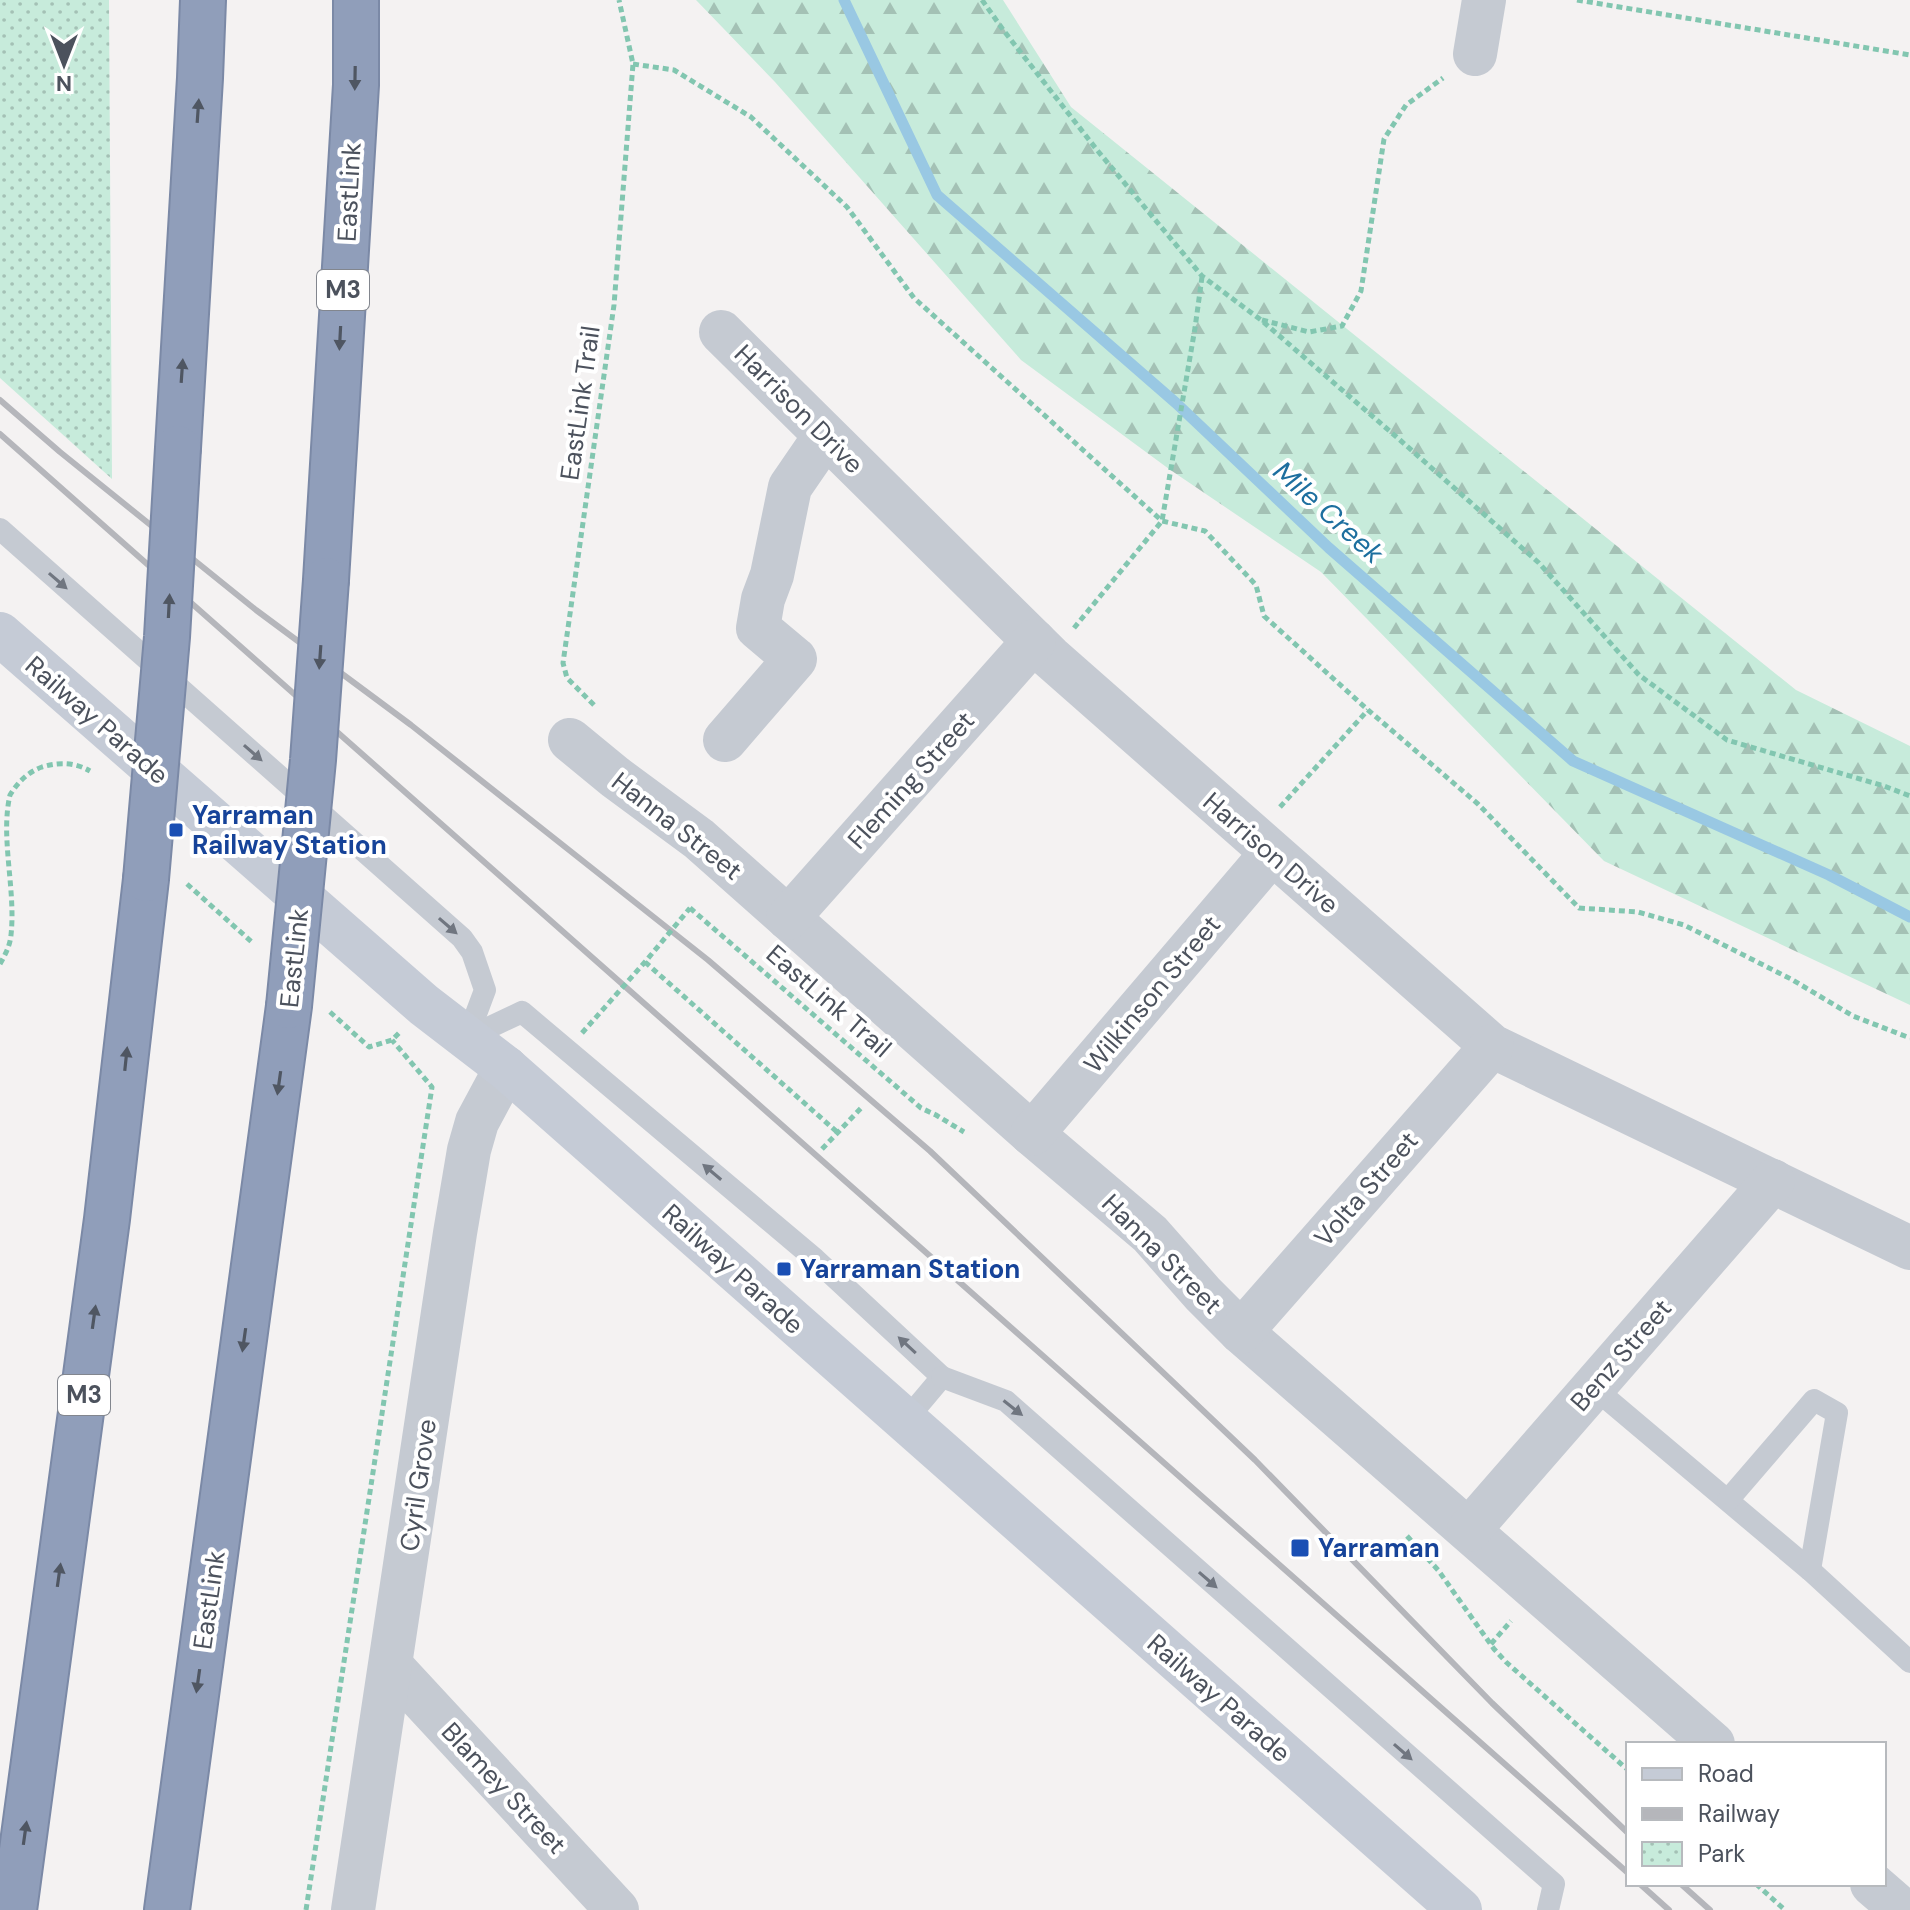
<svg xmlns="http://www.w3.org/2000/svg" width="1910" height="1910" font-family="'DM Sans',sans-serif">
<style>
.forest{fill:url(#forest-firs)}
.park{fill:url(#park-dots)}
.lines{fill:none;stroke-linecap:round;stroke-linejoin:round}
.stream{stroke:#99c8e3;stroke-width:11}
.highway-casing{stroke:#7b89a6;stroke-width:48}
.path{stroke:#82c6b0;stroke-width:5;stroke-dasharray:6 4;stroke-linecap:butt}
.lane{stroke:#c5cad2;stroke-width:22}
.street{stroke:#c5cad2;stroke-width:44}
.secondary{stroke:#c5cbd6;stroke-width:44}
.highway{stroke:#909eba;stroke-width:44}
.rail{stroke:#b5b6bb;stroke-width:6}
.highway-bridge-casing{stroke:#7b89a6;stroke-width:48;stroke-linecap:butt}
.path-bridge{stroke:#82c6b0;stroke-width:5;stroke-dasharray:6 4;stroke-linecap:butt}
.highway-bridge{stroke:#909eba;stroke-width:44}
.oneway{fill:#4f5662}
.oneway2{fill:#707680}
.transit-dot{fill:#1a4fb4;stroke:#fff;stroke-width:3}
.labels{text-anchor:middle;stroke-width:8;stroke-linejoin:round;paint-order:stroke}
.shield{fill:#fff;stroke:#82868e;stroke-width:2}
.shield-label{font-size:24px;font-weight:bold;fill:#4c525d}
.street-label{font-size:26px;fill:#4c525d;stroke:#fff}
.transit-label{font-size:26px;font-weight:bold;fill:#164399;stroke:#fff;text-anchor:start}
.water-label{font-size:28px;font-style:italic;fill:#1d6f9f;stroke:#fff}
</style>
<defs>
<pattern id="forest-firs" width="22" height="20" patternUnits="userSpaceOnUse" patternTransform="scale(2)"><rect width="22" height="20" fill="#c7ebdb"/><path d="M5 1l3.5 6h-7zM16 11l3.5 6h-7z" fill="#a4c1b5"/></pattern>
<pattern id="park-dots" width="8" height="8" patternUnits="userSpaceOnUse" patternTransform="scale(2)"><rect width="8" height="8" fill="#c7ebdb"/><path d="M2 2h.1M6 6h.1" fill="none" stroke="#a4c1b5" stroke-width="1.8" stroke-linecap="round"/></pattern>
</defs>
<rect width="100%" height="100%" fill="#f4f2f2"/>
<path class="forest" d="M696,0H1003L1071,107L1796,690L1910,746V1005L1604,861L1321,572L1169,469L1021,360L775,82Z"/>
<path class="park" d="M0,0H109L112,479L0,378Z"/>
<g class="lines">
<path class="stream" d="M844,0L937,195L1176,403L1329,548L1573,761L1829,875L1910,917"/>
<g class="highway-casing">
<g id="highway">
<path d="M178,448L200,78L203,0"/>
<path d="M326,580L356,85V0"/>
<path d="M14,1910L107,1219L146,879"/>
<path d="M167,1910L289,1006"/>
</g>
</g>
<g class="path">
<path d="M982,0L1004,31L1097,150L1202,276L1261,320L1400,440L1539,563L1639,675L1727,740L1884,786L1910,796"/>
<path d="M1577,0L1910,55"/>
<path d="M633,64L674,70L751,117L847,207L914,298L1162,521L1205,531L1256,585L1264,616L1368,710L1478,804L1579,908L1638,912L1684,925L1791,979L1853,1016L1910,1038"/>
<path d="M1262,320L1309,332L1342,326L1361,291L1384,139L1406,105L1443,78"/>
<path d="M1074,628L1162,521L1195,328L1202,277"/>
<path d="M594,705L567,678L563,663L614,305L633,64L619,0"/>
<path d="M1280,807L1368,710"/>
<path d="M187,884L254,944"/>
<path d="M690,908L921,1108L936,1115L964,1132"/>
<path d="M645,962L837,1132"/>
<path d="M0,964C5,955 10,946 11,935C16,889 0,838 10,795C18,782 28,772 42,767C59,762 74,762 90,771"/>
<path d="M330,1012L369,1047L392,1040L399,1033"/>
<path d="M822,1149L863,1106"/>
<path d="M1407,1536L1438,1570L1494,1649L1506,1662L1628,1770"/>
<path d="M1491,1644L1511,1621"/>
<path d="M1756,1884L1785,1910"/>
<path d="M306,1910L432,1087L392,1040"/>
</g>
<g class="lane">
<path d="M0,529L462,938L472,952L485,990L467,1038"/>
<path d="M467,1038L522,1012L815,1259L942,1377L905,1421"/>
<path d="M942,1377L1006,1401L1554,1884L1548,1910"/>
<path d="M1593,1387L1810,1570L1910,1662"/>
<path d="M1728,1500L1814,1400L1837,1413L1810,1570"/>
</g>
<g class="street">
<path d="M1475,54L1484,0"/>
<path d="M721,332L1050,657L1492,1046L1910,1248"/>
<path d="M570,740L615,777L699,839L1032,1134L1150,1234L1203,1294L1241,1332L1713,1744"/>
<path d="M725,740L795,659L758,628L763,599L772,575L790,487L825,436"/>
<path d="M788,918L1034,641"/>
<path d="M1032,1134L1271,854"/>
<path d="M1241,1332L1492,1046"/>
<path d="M1469,1530L1773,1181"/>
<path d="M391,1666L617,1910"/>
<path d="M1872,1884L1902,1910"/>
<path d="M353,1910L455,1233L469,1150L477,1122L506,1068"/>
</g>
<path class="secondary" d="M0,634L424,1005L506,1068L1460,1910"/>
<use href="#highway" class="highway"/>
<g class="rail">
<path d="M0,400L60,452L256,610L411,725L708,960L930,1151L1255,1460L1492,1703L1628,1833"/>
<path d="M0,434L1628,1873"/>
<path d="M1640,1884L1669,1910"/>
<path d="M1681,1884L1710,1910"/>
</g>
<g class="highway-bridge-casing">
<g id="highway-bridge">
<path d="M146,879L167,637L178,448"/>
<path d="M289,1006L313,760L326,580"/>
</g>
</g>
<path class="path-bridge" d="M582,1033L645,962L690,908"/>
<use href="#highway-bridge" class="highway-bridge"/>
</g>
<defs><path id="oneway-solid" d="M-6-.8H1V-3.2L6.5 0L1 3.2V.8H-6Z" transform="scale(2)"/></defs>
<g class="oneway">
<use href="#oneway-solid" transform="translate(355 78) rotate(91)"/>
<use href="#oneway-solid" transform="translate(198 111) rotate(-86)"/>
<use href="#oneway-solid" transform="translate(340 338) rotate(93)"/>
<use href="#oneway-solid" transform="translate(182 371) rotate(-86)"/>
<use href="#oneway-solid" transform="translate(169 606) rotate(-87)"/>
<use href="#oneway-solid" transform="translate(320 657) rotate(94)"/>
<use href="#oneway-solid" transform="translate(126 1059) rotate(-84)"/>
<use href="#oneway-solid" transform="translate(279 1083) rotate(98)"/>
<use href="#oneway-solid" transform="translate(94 1317) rotate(-82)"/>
<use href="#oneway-solid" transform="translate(244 1340) rotate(98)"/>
<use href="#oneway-solid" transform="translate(59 1575) rotate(-82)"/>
<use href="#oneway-solid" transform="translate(198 1681) rotate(98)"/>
<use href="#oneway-solid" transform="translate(25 1833) rotate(-82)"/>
</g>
<g class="oneway2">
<use href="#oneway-solid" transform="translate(58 581) rotate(41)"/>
<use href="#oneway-solid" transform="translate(253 753) rotate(41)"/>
<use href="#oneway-solid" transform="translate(448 926) rotate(41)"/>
<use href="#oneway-solid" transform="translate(712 1172) rotate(-140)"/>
<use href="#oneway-solid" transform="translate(907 1345) rotate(-137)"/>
<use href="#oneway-solid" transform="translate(1013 1408) rotate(38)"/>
<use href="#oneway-solid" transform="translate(1208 1580) rotate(41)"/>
<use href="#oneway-solid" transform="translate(1403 1752) rotate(41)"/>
</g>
<g class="transit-dot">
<rect x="168" y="822" width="16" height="16" rx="4"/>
<rect x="776" y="1261" width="16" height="16" rx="4"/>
<rect x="1290" y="1538" width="20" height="20" rx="4"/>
</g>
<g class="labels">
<g class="shield">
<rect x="317" y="270" width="52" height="40" rx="6"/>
<rect x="58" y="1375" width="52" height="40" rx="6"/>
</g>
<g class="shield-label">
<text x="343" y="298">M3</text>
<text x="84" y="1403">M3</text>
</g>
<g class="street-label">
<text transform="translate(349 192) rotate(-87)" y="9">EastLink</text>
<text transform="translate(580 403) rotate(-82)" y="9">EastLink Trail</text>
<text transform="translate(799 409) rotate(45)" y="9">Harrison Drive</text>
<text transform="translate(97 720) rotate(41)" y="9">Railway Parade</text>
<text transform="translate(911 780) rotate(-48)" y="9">Fleming Street</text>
<text transform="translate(677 826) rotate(38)" y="9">Hanna Street</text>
<text transform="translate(1271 853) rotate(41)" y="9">Harrison Drive</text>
<text transform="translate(294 958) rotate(-84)" y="9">EastLink</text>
<text transform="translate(1152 994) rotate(-50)" y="9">Wilkinson Street</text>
<text transform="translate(829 1001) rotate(41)" y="9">EastLink Trail</text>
<text transform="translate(1366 1189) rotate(-49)" y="9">Volta Street</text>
<text transform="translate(1162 1254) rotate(45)" y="9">Hanna Street</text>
<text transform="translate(733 1269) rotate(42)" y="9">Railway Parade</text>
<text transform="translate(1621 1355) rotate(-49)" y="9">Benz Street</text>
<text transform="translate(418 1485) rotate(-82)" y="9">Cyril Grove</text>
<text transform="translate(209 1600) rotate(-82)" y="9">EastLink</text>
<text transform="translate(1219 1698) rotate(41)" y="9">Railway Parade</text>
<text transform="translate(504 1788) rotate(47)" y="9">Blamey Street</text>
</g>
<g class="transit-label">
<text x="192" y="824">Yarraman<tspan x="192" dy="30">Railway Station</tspan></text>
<text x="800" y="1278">Yarraman Station</text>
<text x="1318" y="1557">Yarraman</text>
</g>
<g class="water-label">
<text transform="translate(1329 512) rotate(42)" y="10">Mile Creek</text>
</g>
</g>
<rect x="1626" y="1742" width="260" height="144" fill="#ffffff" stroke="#b7babe" stroke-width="2"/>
<rect x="1642" y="1768" width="40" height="12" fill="#c5cbd6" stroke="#b7babe" stroke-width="2"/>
<text x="1698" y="1782" font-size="24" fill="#4c525d">Road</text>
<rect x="1642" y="1808" width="40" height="12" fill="#b5b6bb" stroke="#b7babe" stroke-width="2"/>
<text x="1698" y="1822" font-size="24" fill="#4c525d">Railway</text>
<rect x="1642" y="1842" width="40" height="24" fill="url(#park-dots)" stroke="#b7babe" stroke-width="2"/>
<text x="1698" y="1862" font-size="24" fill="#4c525d">Park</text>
<g transform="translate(64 64) rotate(180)" stroke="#ffffff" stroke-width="6" paint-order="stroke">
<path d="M0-6L14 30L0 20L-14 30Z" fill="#4c525d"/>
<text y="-12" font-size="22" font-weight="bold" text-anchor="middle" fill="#4c525d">N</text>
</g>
</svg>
